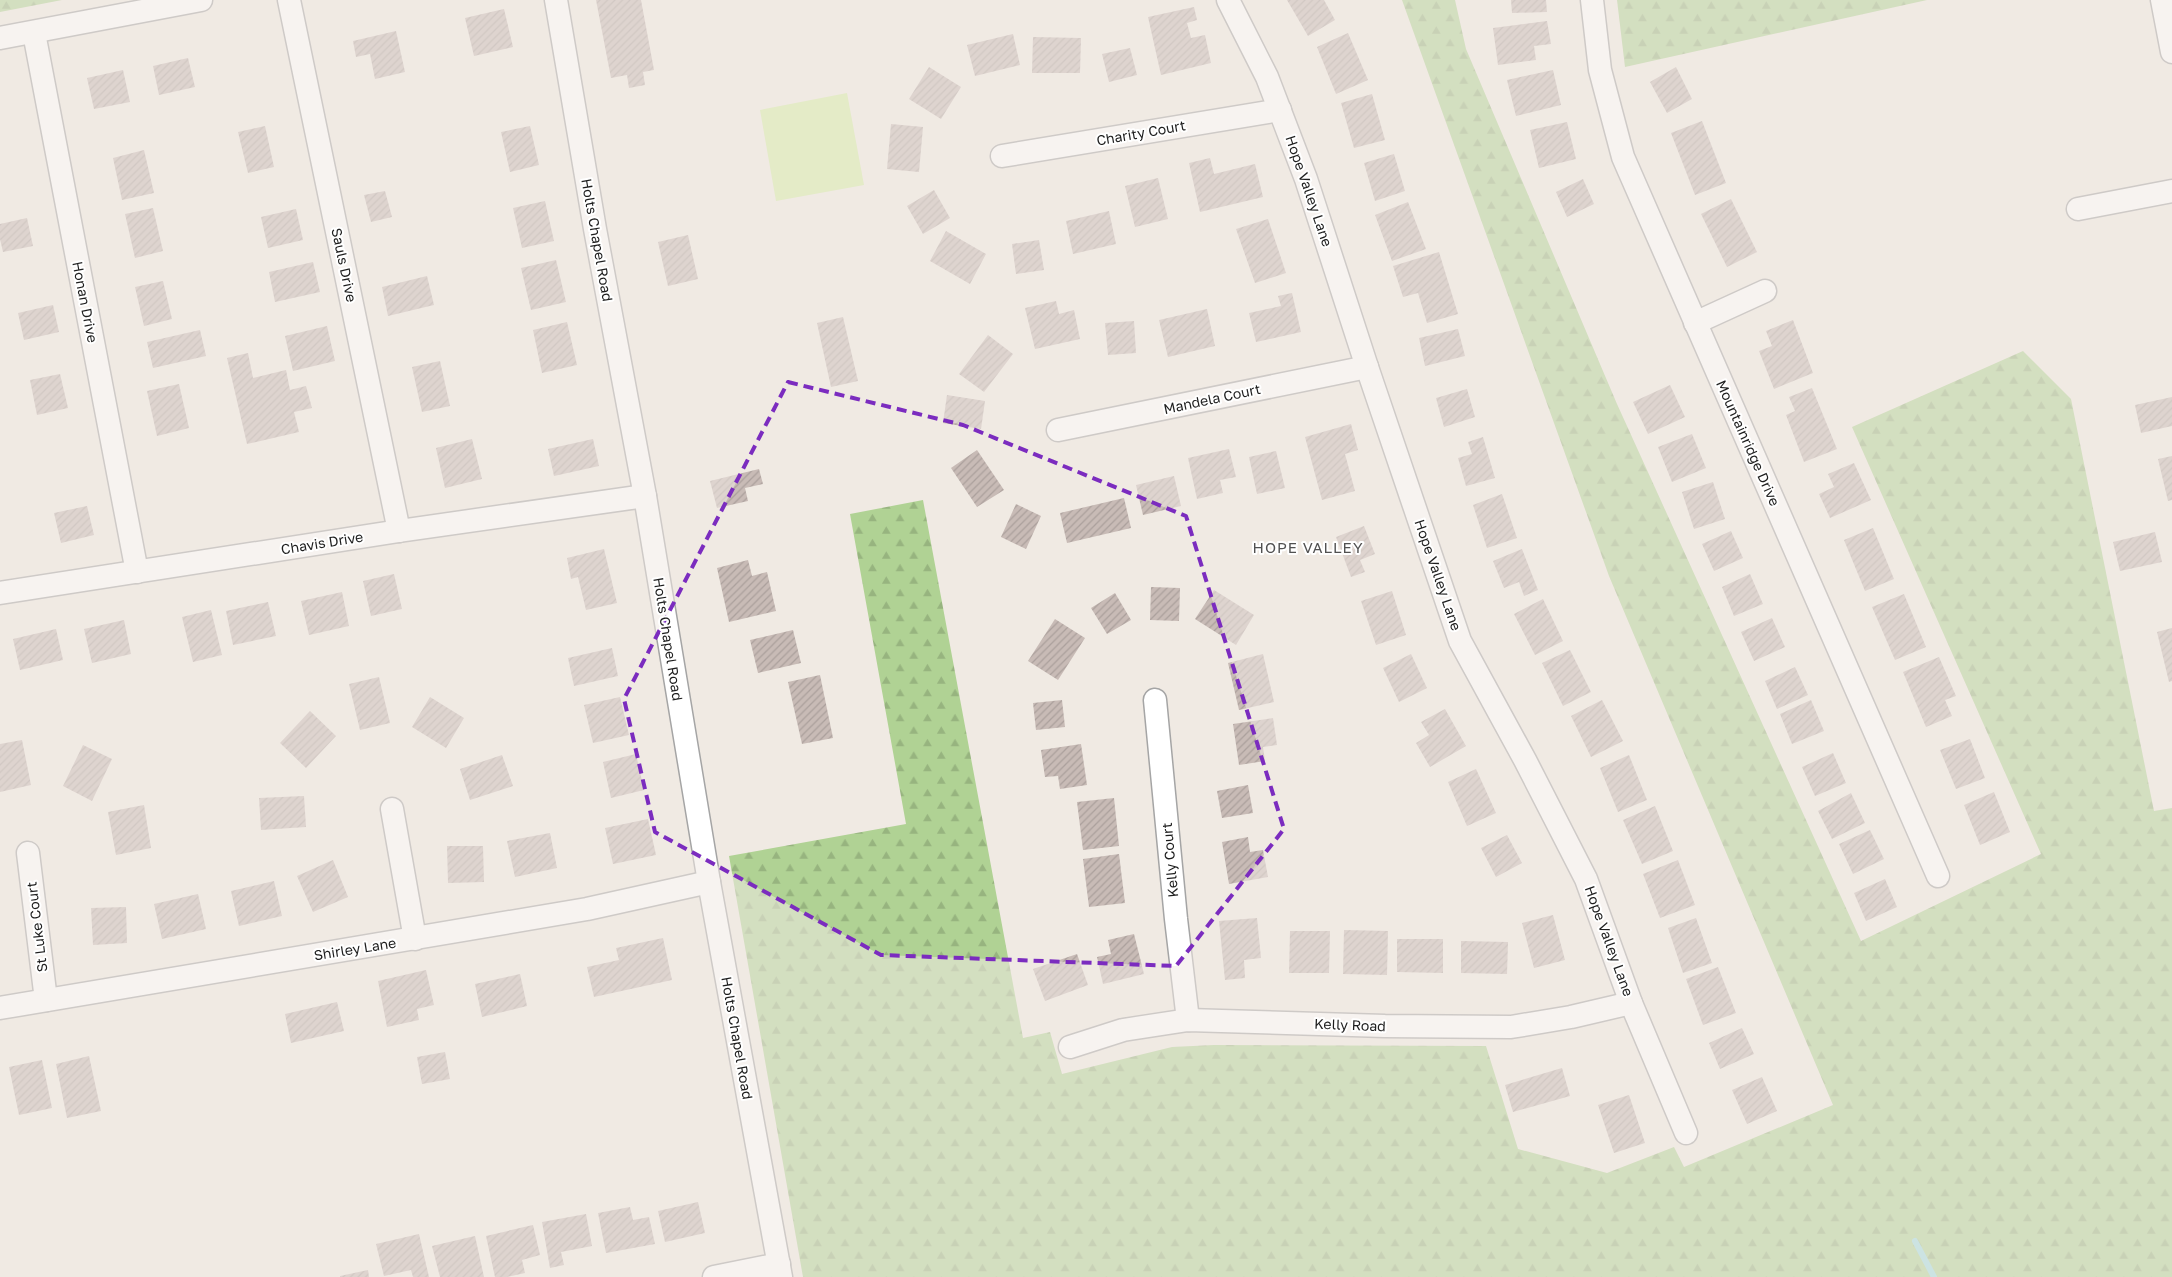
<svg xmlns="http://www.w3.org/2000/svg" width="2172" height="1277" font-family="'Golos Text',sans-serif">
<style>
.grass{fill:#d4eea4}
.forest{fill:url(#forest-firs)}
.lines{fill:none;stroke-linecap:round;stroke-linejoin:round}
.stream{stroke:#a0dce1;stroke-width:6}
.building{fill:url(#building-hatch)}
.minor-casing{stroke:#a5a5a5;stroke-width:25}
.minor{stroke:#fff;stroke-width:22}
.marked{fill:none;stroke:#7b2cbf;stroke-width:4;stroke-dasharray:10 6;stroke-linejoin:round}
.labels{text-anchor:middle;stroke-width:4;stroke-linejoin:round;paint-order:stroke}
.street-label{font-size:14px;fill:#1e1e1e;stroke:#fff}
.neighbourhood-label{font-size:15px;letter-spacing:1px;fill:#515151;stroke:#fff}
</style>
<defs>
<pattern id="forest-firs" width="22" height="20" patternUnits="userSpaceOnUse" patternTransform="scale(1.25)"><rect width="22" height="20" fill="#b0d294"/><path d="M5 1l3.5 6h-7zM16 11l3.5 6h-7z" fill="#97b47f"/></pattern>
<pattern id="building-hatch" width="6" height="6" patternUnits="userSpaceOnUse" patternTransform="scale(1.25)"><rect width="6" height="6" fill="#c8bbb6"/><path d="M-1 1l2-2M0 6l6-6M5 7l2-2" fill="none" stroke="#aba09c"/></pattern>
</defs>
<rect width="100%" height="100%" fill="#f0eae3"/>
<path class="grass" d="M847,93L864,185L776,201L760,110Z"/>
<g class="forest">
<path d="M0,0H62L0,12Z"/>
<path d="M1402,0H1455L1466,49L1617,404L1861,941L2041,854L1852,427L2023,351L2071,399L2154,811L2172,808V1277H803L729,856L906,824L850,514L923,500L1023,1038L1050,1032L1062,1074L1172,1047L1214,1045L1486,1046L1518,1149L1607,1173L1674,1147L1684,1167L1833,1105L1609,576Z"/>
<path d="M1617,0H1927L1625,67Z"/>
</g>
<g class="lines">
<path class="stream" d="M1915,1241L1934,1277"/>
</g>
<g class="building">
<path d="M596,0H641L654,70L643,72L645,85L629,88L627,75L611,78Z"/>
<path d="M1287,0H1324L1335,20L1308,36Z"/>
<path d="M1511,0H1546L1547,12L1512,13Z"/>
<path d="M1194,7L1197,20L1187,23L1191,38L1205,35L1211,63L1161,75L1148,17Z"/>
<path d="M504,9L513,47L474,56L465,18Z"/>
<path d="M1547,21L1551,44L1534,46L1536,60L1498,65L1493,28Z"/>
<path d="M396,31L405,72L375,79L370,54L356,57L353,41Z"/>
<path d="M1348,33L1368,80L1336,94L1317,47Z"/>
<path d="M1013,34L1020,65L975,76L967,45Z"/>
<path d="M1033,37L1081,38L1080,73H1032Z"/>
<path d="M1130,48L1137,75L1109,82L1102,54Z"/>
<path d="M188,58L195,87L159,95L153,66Z"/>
<path d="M929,67L961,87L941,119L909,99Z"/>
<path d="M1676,67L1692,99L1667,113L1650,82Z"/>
<path d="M123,70L130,102L94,109L87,78Z"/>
<path d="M1553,70L1561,105L1516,116L1507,80Z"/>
<path d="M1372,94L1385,140L1354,148L1341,103Z"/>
<path d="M1702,121L1726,183L1695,195L1671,133Z"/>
<path d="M1567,122L1576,159L1539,168L1530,130Z"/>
<path d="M891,124L923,127L919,172L887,169Z"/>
<path d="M265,126L274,167L248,173L238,132Z"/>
<path d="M530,126L539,165L510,172L501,132Z"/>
<path d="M144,150L154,193L122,200L113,158Z"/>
<path d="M1394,154L1405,191L1375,201L1364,163Z"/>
<path d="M1210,158L1214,174L1255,164L1263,197L1200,212L1189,163Z"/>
<path d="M1158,178L1168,219L1135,227L1125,186Z"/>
<path d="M1583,179L1594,204L1567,217L1556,192Z"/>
<path d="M934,190L950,218L923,234L907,206Z"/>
<path d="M385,191L392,217L371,222L364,195Z"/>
<path d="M1731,199L1757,252L1727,267L1701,214Z"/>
<path d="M545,201L554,241L522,248L513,208Z"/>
<path d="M1408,202L1426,249L1392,261L1375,215Z"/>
<path d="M153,208L163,251L135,258L125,214Z"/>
<path d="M296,209L303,240L268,248L261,217Z"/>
<path d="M1109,211L1116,244L1073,254L1066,221Z"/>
<path d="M27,218L33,246L3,252L0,239V224Z"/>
<path d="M1268,219L1286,273L1255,283L1236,229Z"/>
<path d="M946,231L986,254L970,284L930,261Z"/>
<path d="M688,235L698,279L668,286L658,242Z"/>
<path d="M1039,240L1044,270L1016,274L1012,244Z"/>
<path d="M1439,252L1458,314L1427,323L1418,293L1403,297L1393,266Z"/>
<path d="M556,260L566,302L531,310L521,268Z"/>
<path d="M313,262L320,292L275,302L269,272Z"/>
<path d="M427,276L434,305L388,316L382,287Z"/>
<path d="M163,281L172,319L144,326L135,287Z"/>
<path d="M1292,293L1301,332L1256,342L1249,313L1281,306L1278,296Z"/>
<path d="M1056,301L1059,314L1074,310L1080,339L1035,349L1025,308Z"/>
<path d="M53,305L59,332L24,340L18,313Z"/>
<path d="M1207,309L1215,346L1168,357L1159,320Z"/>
<path d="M843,317L858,381L831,387L817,323Z"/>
<path d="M1793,320L1813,373L1774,389L1759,351L1772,346L1766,331Z"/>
<path d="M1134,321L1136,353L1108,355L1105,323Z"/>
<path d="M567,322L577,365L542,373L533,330Z"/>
<path d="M327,326L335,361L293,371L285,336Z"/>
<path d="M1458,329L1465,356L1425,366L1419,338Z"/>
<path d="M200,330L206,356L153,368L147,342Z"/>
<path d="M988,335L1013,354L984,392L959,374Z"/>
<path d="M248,353L253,378L286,370L290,390L306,386L312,408L294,412L299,432L247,444L227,358Z"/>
<path d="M440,361L450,406L422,412L412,367Z"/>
<path d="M60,374L68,408L37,415L30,380Z"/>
<path d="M179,384L189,428L157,436L147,391Z"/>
<path d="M1670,385L1685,417L1648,434L1633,402Z"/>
<path d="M1812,388L1837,449L1804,462L1786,415L1795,411L1789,397Z"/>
<path d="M1467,389L1475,417L1444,427L1436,398Z"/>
<path d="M947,395L985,401L981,429L943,423Z"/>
<path d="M2172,397V426L2141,433L2135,405Z"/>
<path d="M1351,424L1358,450L1345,454L1355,491L1322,500L1305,437Z"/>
<path d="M1692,434L1706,468L1672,482L1658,447Z"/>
<path d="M1483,437L1495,478L1466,486L1458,458L1472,454L1468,442Z"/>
<path d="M472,439L482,479L445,488L436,448Z"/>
<path d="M593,439L599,466L554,476L548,449Z"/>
<path d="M1229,449L1236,477L1220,480L1223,493L1197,499L1188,458Z"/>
<path d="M977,450L1004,490L977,507L951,468Z"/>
<path d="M1276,451L1285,488L1257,494L1249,457Z"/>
<path d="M2172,456V500L2168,501L2158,459Z"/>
<path d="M1854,463L1871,500L1830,518L1819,494L1834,487L1828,474Z"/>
<path d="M759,469L763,484L745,488L748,501L717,508L710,481Z"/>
<path d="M1174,476L1181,506L1143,515L1136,485Z"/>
<path d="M1713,482L1725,519L1694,529L1682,492Z"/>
<path d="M1502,494L1517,538L1487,548L1473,505Z"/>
<path d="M1124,498L1131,528L1067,543L1060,513Z"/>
<path d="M1016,504L1041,516L1026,549L1001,537Z"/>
<path d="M87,506L94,535L61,543L54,513Z"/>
<path d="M1364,526L1375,554L1360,560L1365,572L1351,577L1336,537Z"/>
<path d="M1873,528L1894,579L1865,591L1844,540Z"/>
<path d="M1731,531L1743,558L1714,571L1702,544Z"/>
<path d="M2155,532L2162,562L2120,571L2113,542Z"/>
<path d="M604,549L617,603L586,610L578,577L571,579L567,558Z"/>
<path d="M1522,549L1538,590L1524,596L1519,582L1504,588L1493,561Z"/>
<path d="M748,560L752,576L767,572L776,611L729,622L717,568Z"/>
<path d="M394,574L402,609L371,616L363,581Z"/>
<path d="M1750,574L1763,604L1734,616L1722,587Z"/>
<path d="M1151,587L1180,588L1179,621L1150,620Z"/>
<path d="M1214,590L1254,615L1236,645L1195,619Z"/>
<path d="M1392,591L1406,635L1376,645L1361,601Z"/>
<path d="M342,592L349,626L309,635L301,601Z"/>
<path d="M1115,593L1131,620L1107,634L1091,608Z"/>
<path d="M1904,594L1926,647L1895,660L1872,607Z"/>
<path d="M1543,599L1563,641L1535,655L1514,614Z"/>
<path d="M268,602L276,636L233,645L226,611Z"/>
<path d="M211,610L222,655L193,662L182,617Z"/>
<path d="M1772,618L1785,647L1754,661L1741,632Z"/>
<path d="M1055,619L1085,638L1058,680L1028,661Z"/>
<path d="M124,620L131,654L92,663L84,629Z"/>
<path d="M2172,628V681L2169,682L2157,632Z"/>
<path d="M56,629L63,660L20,670L13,639Z"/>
<path d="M793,630L801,663L758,673L750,640Z"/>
<path d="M612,648L618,676L574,686L568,658Z"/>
<path d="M1570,650L1591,692L1563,706L1542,663Z"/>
<path d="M1263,654L1274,702L1239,710L1228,663Z"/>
<path d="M1411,654L1427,688L1399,702L1383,668Z"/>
<path d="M1939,657L1956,696L1945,700L1952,716L1926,727L1903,672Z"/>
<path d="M1795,667L1808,695L1777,709L1765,681Z"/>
<path d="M820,675L833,738L802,744L788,682Z"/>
<path d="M379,677L390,723L360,730L349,684Z"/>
<path d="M430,697L464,718L446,748L412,727Z"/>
<path d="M620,697L629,735L593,743L584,705Z"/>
<path d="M1062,700L1065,727L1036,730L1033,703Z"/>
<path d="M1602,700L1623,741L1591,757L1571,716Z"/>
<path d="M1811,700L1824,731L1792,744L1780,714Z"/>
<path d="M1445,709L1466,746L1430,767L1416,743L1429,735L1421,722Z"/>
<path d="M310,711L336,736L306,768L280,743Z"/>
<path d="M1273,718L1277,745L1263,747L1265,761L1239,765L1233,724Z"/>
<path d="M1970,739L1985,778L1956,789L1940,750Z"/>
<path d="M22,740L31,785L0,792V744Z"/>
<path d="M1081,744L1087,785L1060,789L1058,776L1045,777L1041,750Z"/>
<path d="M83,745L112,759L92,801L63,786Z"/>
<path d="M1833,753L1846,783L1815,796L1802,767Z"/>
<path d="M636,754L644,790L611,798L603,762Z"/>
<path d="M502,755L513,786L470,800L460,769Z"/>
<path d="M1629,755L1647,800L1618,812L1600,768Z"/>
<path d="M1476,769L1496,813L1467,826L1448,782Z"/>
<path d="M1248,785L1253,813L1222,818L1217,791Z"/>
<path d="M1994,792L2010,832L1980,845L1964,805Z"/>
<path d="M1851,793L1865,823L1832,839L1818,811Z"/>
<path d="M304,796L306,827L261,830L259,798Z"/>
<path d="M1114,798L1119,846L1083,850L1077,802Z"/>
<path d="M144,805L151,848L116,855L108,812Z"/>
<path d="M1655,806L1673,851L1642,864L1623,820Z"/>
<path d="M648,819L656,855L613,864L605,828Z"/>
<path d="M1870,830L1884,859L1853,874L1839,844Z"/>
<path d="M550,833L557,868L515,877L507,841Z"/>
<path d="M1507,835L1522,863L1496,877L1481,848Z"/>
<path d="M1248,837L1250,852L1263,850L1268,877L1229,884L1222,842Z"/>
<path d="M447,846H483L484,882L448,883Z"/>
<path d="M1119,854L1125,903L1089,907L1083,859Z"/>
<path d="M333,860L348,897L313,912L297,876Z"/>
<path d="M1678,860L1695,905L1660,918L1643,874Z"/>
<path d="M1885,879L1897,907L1866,921L1854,893Z"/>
<path d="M274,881L282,916L239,926L231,891Z"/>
<path d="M198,894L206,929L162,939L154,904Z"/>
<path d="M126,907L127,943L93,945L91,908Z"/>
<path d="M1553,915L1565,960L1534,968L1522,923Z"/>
<path d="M1257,918L1261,958L1244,960L1245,978L1225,980L1219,921Z"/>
<path d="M1696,918L1712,963L1683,973L1668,928Z"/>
<path d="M1344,930L1388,931L1387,975L1343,974Z"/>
<path d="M1290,931H1330L1329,973H1289Z"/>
<path d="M1134,934L1144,974L1103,984L1097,957L1111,954L1108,940Z"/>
<path d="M663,938L672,980L594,997L587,967L619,960L616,948Z"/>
<path d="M1397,939H1443V973L1397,972Z"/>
<path d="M1461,941L1508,942L1507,974L1461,973Z"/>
<path d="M1077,954L1088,985L1045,1001L1033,969Z"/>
<path d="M1718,967L1736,1013L1703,1025L1686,979Z"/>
<path d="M426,970L434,1005L417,1009L419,1020L387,1027L378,981Z"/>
<path d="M520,974L527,1006L482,1017L475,984Z"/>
<path d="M337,1002L344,1031L291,1043L285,1014Z"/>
<path d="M1742,1028L1754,1054L1720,1069L1709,1043Z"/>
<path d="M445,1052L450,1079L422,1084L417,1057Z"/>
<path d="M89,1056L101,1111L67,1118L56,1064Z"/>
<path d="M42,1060L52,1108L19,1115L9,1067Z"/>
<path d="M1562,1068L1570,1096L1513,1112L1505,1085Z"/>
<path d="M1762,1077L1777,1111L1747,1124L1732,1090Z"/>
<path d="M1629,1095L1645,1143L1614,1153L1598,1105Z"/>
<path d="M698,1202L705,1233L665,1242L658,1211Z"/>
<path d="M630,1207L633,1220L649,1217L655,1244L606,1253L598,1213Z"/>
<path d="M586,1214L592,1246L561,1252L564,1265L550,1268L542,1222Z"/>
<path d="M533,1225L540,1255L522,1260L525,1273L507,1277H495L486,1236Z"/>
<path d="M419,1234L429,1277H413L411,1270L384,1276L376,1244Z"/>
<path d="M475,1236L484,1277H440L432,1246Z"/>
<path d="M368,1270L369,1277H340V1276Z"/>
</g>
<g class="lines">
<g class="minor-casing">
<g id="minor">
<path d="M289,0L399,531"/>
<path d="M556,0L595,229L645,496L709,882L781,1277"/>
<path d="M1228,0L1267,77L1306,179L1367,367L1460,641L1525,760L1586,879L1631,1003L1686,1133"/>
<path d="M1592,0L1600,70L1623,157L1938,876"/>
<path d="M2162,0L2172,52"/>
<path d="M34,33L137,572"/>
<path d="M0,38L201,0"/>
<path d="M1002,156L1280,110"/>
<path d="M2078,209L2172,191"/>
<path d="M1695,323L1765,291"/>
<path d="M1058,430L1367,367"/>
<path d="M0,593L399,531L645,496"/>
<path d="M1155,700L1176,919L1188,1020"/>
<path d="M392,809L415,939"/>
<path d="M28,853L46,1000"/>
<path d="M0,1008L587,909L709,882"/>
<path d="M1070,1047L1123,1030L1188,1020L1385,1026L1511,1027L1571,1017L1631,1003"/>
<path d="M714,1277L779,1264"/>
</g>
</g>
<use href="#minor" class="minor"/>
</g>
<path d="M0 0H2172V1277H0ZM788,382L963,425L1186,516L1284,829L1176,966L881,955L655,832L624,699Z" fill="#f0eae3" fill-opacity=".55" fill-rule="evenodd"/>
<path class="marked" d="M788,382L963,425L1186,516L1284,829L1176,966L881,955L655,832L624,699Z"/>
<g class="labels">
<g class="street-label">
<text transform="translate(1141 133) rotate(-10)" y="5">Charity Court</text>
<text transform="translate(1309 191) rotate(71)" y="5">Hope Valley Lane</text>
<text transform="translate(597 240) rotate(80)" y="5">Holts Chapel Road</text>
<text transform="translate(344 265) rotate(78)" y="5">Sauls Drive</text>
<text transform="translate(85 302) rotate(79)" y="5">Honan Drive</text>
<text transform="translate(1212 399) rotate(-12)" y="5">Mandela Court</text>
<text transform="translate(1748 443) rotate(66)" y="5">Mountainridge Drive</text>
<text transform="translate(322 543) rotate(-9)" y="5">Chavis Drive</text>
<text transform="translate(1438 575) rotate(71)" y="5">Hope Valley Lane</text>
<text transform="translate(668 639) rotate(81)" y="5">Holts Chapel Road</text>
<text transform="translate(1170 860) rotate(-95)" y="5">Kelly Court</text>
<text transform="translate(37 927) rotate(-97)" y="5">St Luke Court</text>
<text transform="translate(1609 941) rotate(70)" y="5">Hope Valley Lane</text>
<text transform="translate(355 949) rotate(-9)" y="5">Shirley Lane</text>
<text transform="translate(1350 1025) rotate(2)" y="5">Kelly Road</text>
<text transform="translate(737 1038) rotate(80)" y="5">Holts Chapel Road</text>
</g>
<g class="neighbourhood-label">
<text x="1308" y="553">HOPE VALLEY</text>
</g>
</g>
</svg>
